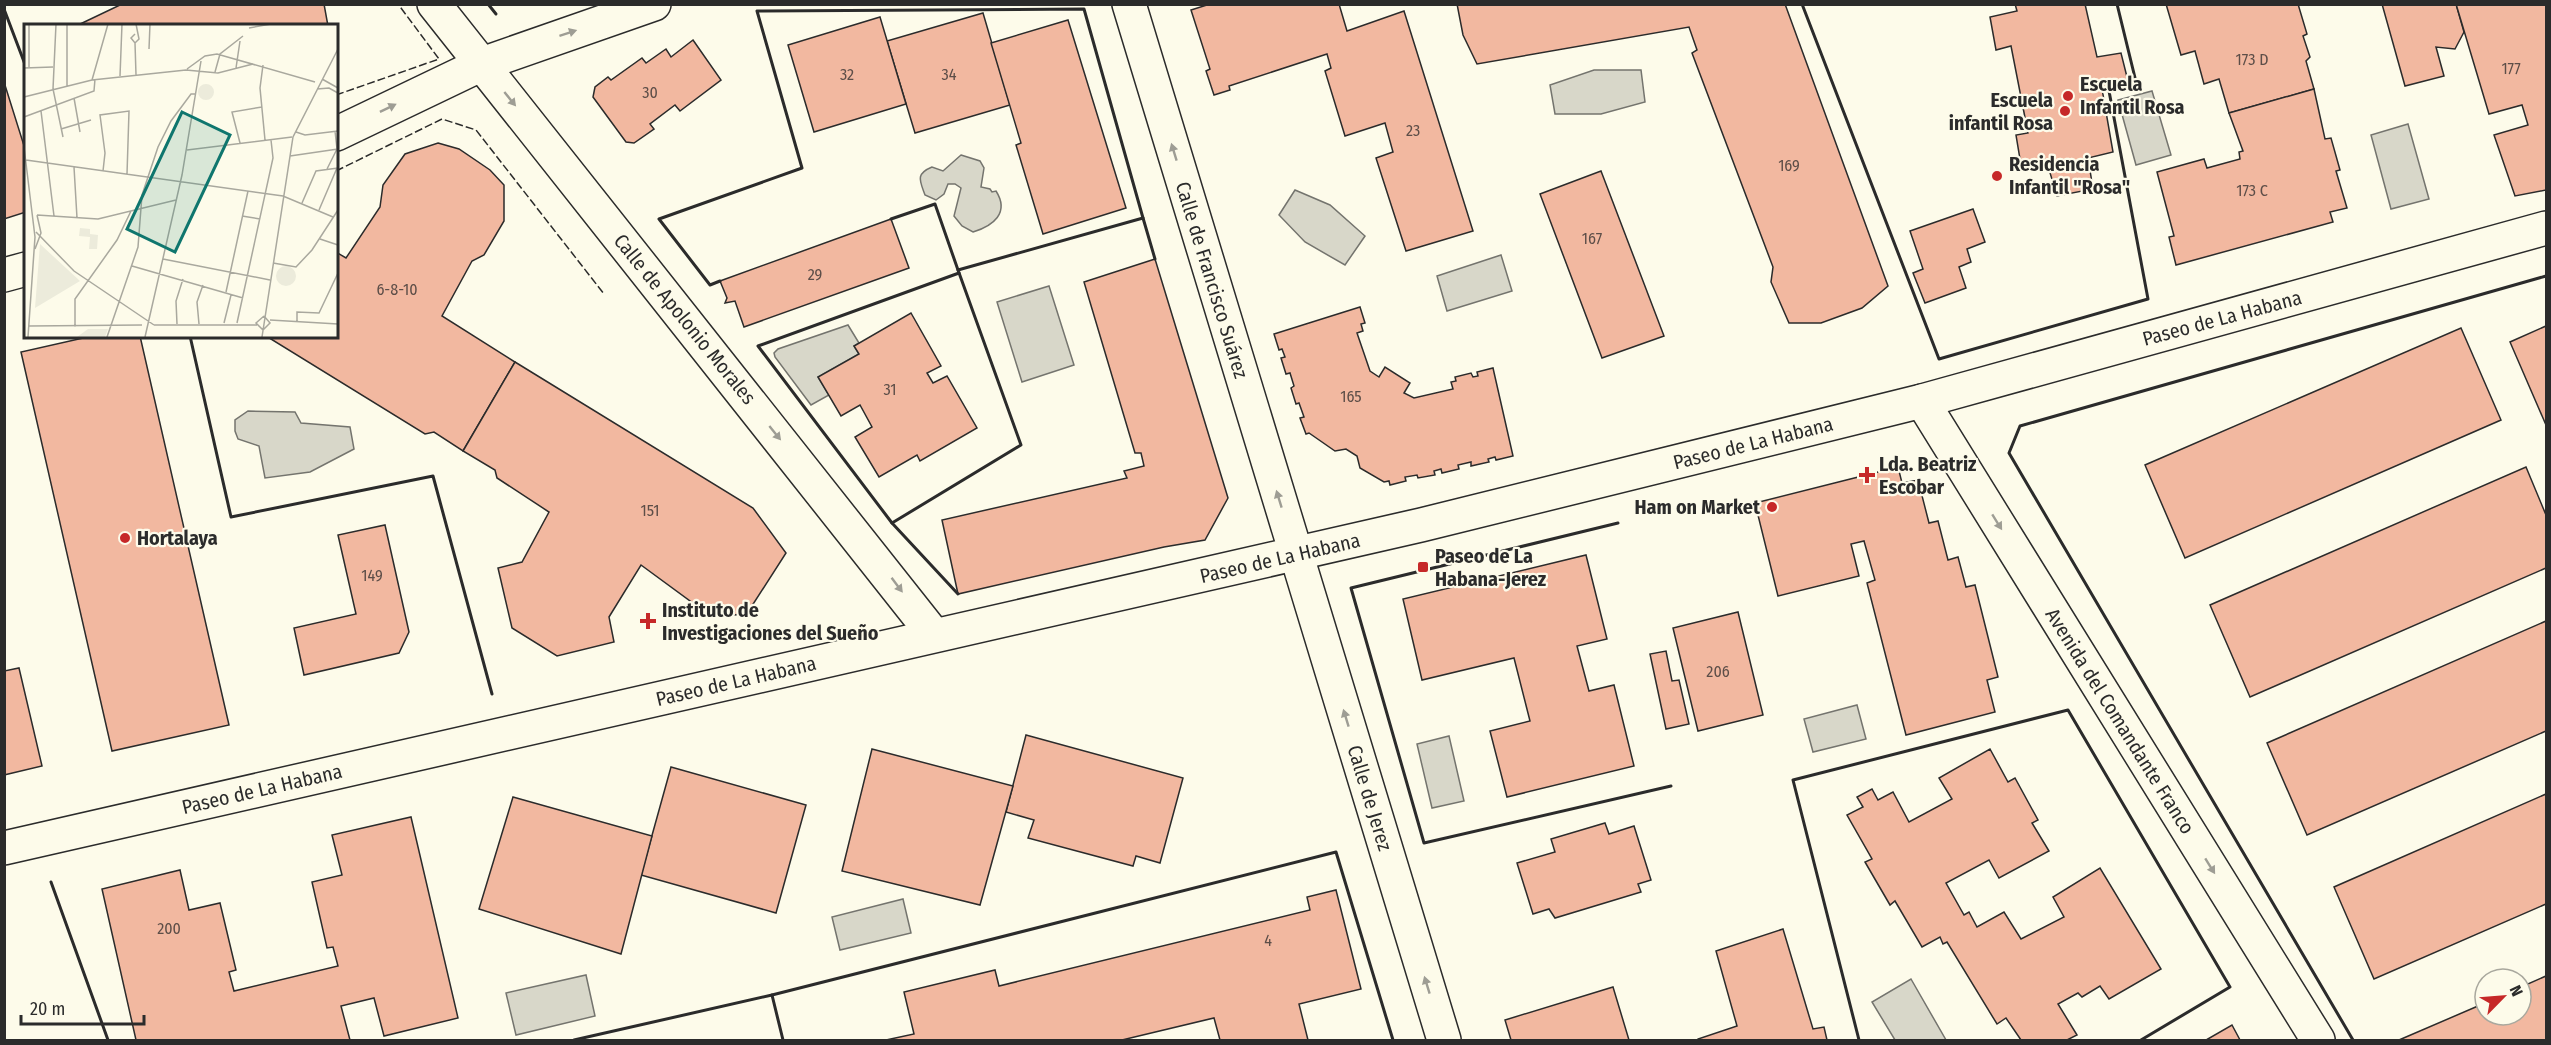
<svg xmlns="http://www.w3.org/2000/svg" width="2551" height="1045" font-family="'Fira Sans Condensed',sans-serif">
<style>
.water{fill:#d8d7c9;stroke:#74746e;stroke-width:1.5}
.building{fill:#f2b8a0;stroke:#2b2b2b;stroke-width:1.5}
.lines{fill:none;stroke-linecap:round;stroke-linejoin:round}
.minor-casing{stroke:#2b2b2b;stroke-width:36}
.tertiary-casing{stroke:#2b2b2b;stroke-width:36}
.minor{stroke:#fdfbea;stroke-width:33}
.tertiary{stroke:#fdfbea;stroke-width:33}
.fence{stroke:#2b2b2b;stroke-width:1.5;stroke-dasharray:8 3;stroke-linecap:butt}
.wall{stroke:#2b2b2b;stroke-width:3}
.oneway{fill:#9e9d94}
.poi-dot{fill:#c62828;stroke:#fdfbea;stroke-width:2}
.labels{text-anchor:middle;stroke-width:4.5;stroke-linejoin:round;paint-order:stroke}
.number-label{font-size:16px;fill:#5d4e48}
.poi-label{font-size:20px;font-weight:bold;fill:#2b2b2b;stroke:#fdfbea;text-anchor:start}
.street-label{font-size:20px;fill:#2b2b2b;stroke:#fdfbea}
.inset-road{fill:none;stroke:#a9a89e;stroke-width:1.5}
.view{fill:#0f766e;fill-opacity:0.15;stroke:#0f766e;stroke-width:3}
.inset-edge{fill:none;stroke:#2b2b2b;stroke-width:3}
</style>
<rect width="100%" height="100%" fill="#fdfbea"/>
<g class="water">
<path d="M1594,70H1641L1645,102L1601,114H1555L1550,85Z"/>
<path d="M2152,91L2171,155L2136,165L2118,100Z"/>
<path d="M2408,124L2429,199L2391,209L2371,135Z"/>
<path d="M961,155L980,161L984,168L981,187L990,189L992,192L996,191C1010,213 993,226 973,232L962,226L954,216L961,188L955,184H948L944,194L936,200L925,195C920,181 915,174 932,167L943,171Z"/>
<path d="M1295,190L1330,205L1365,236L1345,265L1305,242L1279,215Z"/>
<path d="M1501,255L1512,291L1447,311L1437,276Z"/>
<path d="M1049,286L1074,365L1022,382L997,302Z"/>
<path d="M848,325L859,343L854,346L859,354L818,377L829,395L811,405L775,357L774,353L778,349Z"/>
<path d="M248,411L295,412L301,423L350,427L354,449L310,472L265,478L259,446L238,439L235,431V420Z"/>
<path d="M1857,705L1866,739L1813,752L1804,719Z"/>
<path d="M1449,736L1464,801L1432,808L1417,744Z"/>
<path d="M903,899L911,933L840,950L832,917Z"/>
<path d="M586,975L595,1016L516,1035L506,993Z"/>
<path d="M1911,979L1946,1040H1895L1872,1002Z"/>
</g>
<g class="building">
<path d="M122,4H324L328,26H76Z"/>
<path d="M1210,4H1339L1347,31L1404,11L1473,231L1406,251L1376,158L1393,152L1385,123L1345,136L1325,71L1331,68L1327,54L1229,86L1230,90L1214,95L1206,71L1210,69L1191,10Z"/>
<path d="M1457,4H1785L1888,286L1862,308L1821,323H1789L1771,282L1773,267L1692,53L1697,50L1689,27L1477,64L1463,35Z"/>
<path d="M2015,4H2085L2097,57L2121,53L2129,85L2102,89L2113,152L2088,158L2093,189L2057,196L2048,166L2022,171L2016,135L2028,133L2011,46L1996,50L1990,17L2017,11Z"/>
<path d="M2166,4H2298L2307,34L2303,36L2310,57L2306,61L2314,89L2229,113L2219,79L2204,84L2195,51L2181,55Z"/>
<path d="M2382,4H2456L2464,32L2455,49L2436,47L2444,76L2405,86Z"/>
<path d="M2456,4H2546V190L2515,196L2494,135L2528,125L2522,105L2489,114Z"/>
<path d="M983,13L1010,105L915,133L887,41Z"/>
<path d="M880,17L906,104L814,132L788,45Z"/>
<path d="M1068,20L1126,208L1043,234L1016,145L1021,143L991,43Z"/>
<path d="M693,40L721,80L680,111L675,105L650,124L654,129L634,143L626,142L593,97L595,87L608,77L611,80L642,58L646,63L666,49L671,57Z"/>
<path d="M4,82L26,152V212L4,219Z"/>
<path d="M2314,89L2325,139L2331,138L2340,170L2336,171L2347,208L2330,212L2333,222L2176,265L2169,237L2174,236L2157,172L2204,159L2207,168L2240,159L2239,152L2243,151L2229,113Z"/>
<path d="M438,143L459,149L490,170L504,185V221L484,255L472,261L442,316L515,362L463,451L434,432L425,434L266,336H336V252L346,258L380,207L383,185L405,154Z"/>
<path d="M1601,171L1664,336L1602,358L1540,194Z"/>
<path d="M1973,209L1985,242L1967,249L1971,262L1959,267L1966,288L1925,303L1913,273L1923,269L1910,231Z"/>
<path d="M891,219L909,268L744,327L735,301L725,303L727,298L720,281Z"/>
<path d="M1155,259L1228,498L1205,540L1164,547L958,594L942,520L1127,478L1124,471L1144,466L1141,453H1135L1084,282Z"/>
<path d="M1360,307L1365,323L1361,324L1363,331L1357,333L1370,371L1379,377L1385,367L1410,383L1404,393L1414,398L1453,389L1451,382L1456,381L1455,377L1471,373L1473,377L1478,376L1477,372L1493,368L1513,456L1496,460L1495,457L1488,459L1489,462L1471,466V462L1458,465L1459,469L1442,473L1441,469L1434,471L1435,475L1418,478L1417,475L1405,477L1406,481L1390,485L1389,481L1384,482L1360,468L1357,456L1346,449L1335,451L1309,433L1306,434L1300,418L1304,417L1299,403L1296,404L1291,388L1294,386L1290,373L1286,374L1281,358L1285,357L1282,349L1279,350L1274,334Z"/>
<path d="M911,313L941,366L927,373L933,383L947,376L977,428L920,461L917,455L879,477L855,437L872,427L860,405L841,416L818,377L859,354L854,346Z"/>
<path d="M2546,326V425L2510,342Z"/>
<path d="M2461,328L2501,420L2185,558L2145,465Z"/>
<path d="M92,336H140L229,725L112,751L21,352Z"/>
<path d="M515,362L753,508L786,553L748,612L735,615L697,606L641,565L609,617L614,642L557,656L512,628L498,568L522,562L549,512L497,478L495,470L463,451Z"/>
<path d="M1898,467L1902,483L1918,480L1929,523L1938,521L1948,560L1958,557L1966,587L1975,585L1998,677L1987,680L1995,712L1906,735L1867,583L1875,580L1864,541L1851,544L1859,576L1778,596L1755,503Z"/>
<path d="M2526,467L2546,515V568L2250,697L2210,605Z"/>
<path d="M385,525L409,632L399,653L304,675L294,628L356,614L338,535Z"/>
<path d="M1586,555L1607,639L1577,646L1589,691L1614,685L1634,766L1507,797L1490,731L1530,721L1514,658L1422,680L1403,599Z"/>
<path d="M1738,612L1763,715L1698,731L1673,628Z"/>
<path d="M2546,621V731L2307,835L2267,743Z"/>
<path d="M1666,651L1672,681L1679,680L1689,724L1666,729L1650,654Z"/>
<path d="M19,668L42,766L4,775V671Z"/>
<path d="M1026,735L1183,778L1160,863L1136,856L1133,866L1028,838L1034,820L1006,812Z"/>
<path d="M872,749L1013,786L980,905L842,871Z"/>
<path d="M1990,749L2008,782L2015,778L2038,820L2032,823L2049,851L1999,878L1989,860L1946,883L1964,915L1969,912L1977,927L2004,912L2021,939L2064,917L2053,897L2100,868L2161,969L2109,999L2100,986L2082,997L2078,993L2058,1004L2077,1035L2067,1040H2021L2006,1018L1997,1024L1947,942L1943,944L1940,937L1922,947L1895,901L1890,905L1865,862L1872,859L1847,815L1863,807L1857,797L1872,789L1878,800L1893,792L1909,822L1952,799L1939,778Z"/>
<path d="M671,767L806,805L776,913L641,875Z"/>
<path d="M2546,794V904L2374,979L2334,887Z"/>
<path d="M513,797L652,836L621,954L479,909Z"/>
<path d="M411,817L458,1018L384,1036L374,998L341,1006L350,1040H136L102,889L180,870L189,910L220,903L236,970L229,972L234,991L338,966L333,947L327,948L312,882L342,875L332,835Z"/>
<path d="M1605,823L1609,834L1634,826L1651,880L1638,884L1641,892L1555,918L1549,909L1533,914L1517,863L1555,852L1551,839Z"/>
<path d="M1336,890L1361,989L1299,1004L1308,1040H1220L1214,1018L1122,1040H886L914,1034L904,992L995,970L999,986L1310,910L1307,897Z"/>
<path d="M1783,929L1813,1029L1824,1027L1827,1040H1698V1039L1737,1026L1716,951Z"/>
<path d="M2546,976V1040H2399L2485,1003V1015H2521V987Z"/>
<path d="M1613,987L1629,1040H1511L1505,1020Z"/>
<path d="M2232,1025L2240,1040H2206Z"/>
</g>
<g class="lines">
<g class="minor-casing">
<g id="minor">
<path d="M434,4L934,635"/>
<path d="M1129,4L1444,1040"/>
<path d="M336,134L482,64L654,4"/>
<path d="M4,275L26,269"/>
<path d="M1922,401L2318,1040"/>
</g>
</g>
<g class="tertiary-casing">
<path id="tertiary" d="M4,848L1421,525L1922,401L2546,228"/>
</g>
<use href="#minor" class="minor"/>
<use href="#tertiary" class="tertiary"/>
<g class="fence">
<path d="M336,95L439,59L398,4"/>
<path d="M336,171L442,119L476,130L604,294"/>
</g>
<g class="wall">
<path d="M488,4L496,14"/>
<path d="M1802,4L1939,359L2148,299L2109,91L2137,86L2117,4"/>
<path d="M4,9L26,67"/>
<path d="M891,219L935,204L958,270"/>
<path d="M720,281L710,285L659,219L802,168L757,11L1084,9L1143,218"/>
<path d="M190,336L231,517L433,476L492,694"/>
<path d="M892,523L758,346L959,273"/>
<path d="M1618,523L1351,588L1424,843L1671,786"/>
<path d="M958,594L892,523L1021,445L958,270L1143,218L1155,259"/>
<path d="M51,882L108,1040"/>
<path d="M574,1040L772,995"/>
<path d="M783,1040L772,995L1336,852L1393,1040"/>
<path d="M1859,1040L1793,780L2068,710L2230,987L2141,1040"/>
<path d="M2353,1040L2009,453L2020,426L2546,276"/>
</g>
</g>
<defs><path id="oneway-solid" d="M-6-.8H1V-3.2L6.5 0L1 3.2V.8H-6Z" transform="scale(1.5)"/></defs>
<g class="oneway">
<use href="#oneway-solid" transform="translate(568 33) rotate(-18)"/>
<use href="#oneway-solid" transform="translate(510 99) rotate(51)"/>
<use href="#oneway-solid" transform="translate(388 108) rotate(-26)"/>
<use href="#oneway-solid" transform="translate(1174 152) rotate(-107)"/>
<use href="#oneway-solid" transform="translate(775 433) rotate(51)"/>
<use href="#oneway-solid" transform="translate(1279 499) rotate(-107)"/>
<use href="#oneway-solid" transform="translate(1997 522) rotate(58)"/>
<use href="#oneway-solid" transform="translate(897 585) rotate(53)"/>
<use href="#oneway-solid" transform="translate(1346 718) rotate(-107)"/>
<use href="#oneway-solid" transform="translate(2210 866) rotate(58)"/>
<use href="#oneway-solid" transform="translate(1427 985) rotate(-107)"/>
</g>
<g class="poi-dot">
<circle cx="2068" cy="96" r="6"/>
<circle cx="2065" cy="111" r="6"/>
<circle cx="1997" cy="176" r="6"/>
<path d="M1864 466h6v6h6v6h-6v6h-6v-6h-6v-6h6z"/>
<circle cx="1772" cy="507" r="6"/>
<circle cx="125" cy="538" r="6"/>
<rect x="1417" y="561" width="12" height="12" rx="3"/>
<path d="M645 612h6v6h6v6h-6v6h-6v-6h-6v-6h6z"/>
</g>
<g class="labels">
<g class="number-label">
<text x="2252" y="65">173 D</text>
<text x="2511" y="74">177</text>
<text x="847" y="80">32</text>
<text x="949" y="80">34</text>
<text x="650" y="98">30</text>
<text x="1413" y="136">23</text>
<text x="1789" y="171">169</text>
<text x="2252" y="196">173 C</text>
<text x="1592" y="244">167</text>
<text x="815" y="280">29</text>
<text x="397" y="295">6-8-10</text>
<text x="890" y="395">31</text>
<text x="1351" y="402">165</text>
<text x="650" y="516">151</text>
<text x="372" y="581">149</text>
<text x="1718" y="677">206</text>
<text x="169" y="934">200</text>
<text x="1268" y="946">4</text>
</g>
<g class="poi-label">
<text x="2080" y="91">Escuela<tspan x="2080" dy="23">Infantil Rosa</tspan></text>
<text x="2053" y="107" text-anchor="end">Escuela<tspan x="2053" dy="23">infantil Rosa</tspan></text>
<text x="2009" y="171">Residencia<tspan x="2009" dy="23">Infantil "Rosa"</tspan></text>
<text x="1879" y="471">Lda. Beatriz<tspan x="1879" dy="23">Escobar</tspan></text>
<text x="1760" y="514" text-anchor="end">Ham on Market</text>
<text x="137" y="545">Hortalaya</text>
<text x="1435" y="563">Paseo de La<tspan x="1435" dy="23">Habana-Jerez</tspan></text>
<text x="662" y="617">Instituto de<tspan x="662" dy="23">Investigaciones del Sueño</tspan></text>
</g>
<g class="street-label">
<text transform="translate(1212 280) rotate(73)" y="7">Calle de Francisco Suárez</text>
<text transform="translate(2222 318) rotate(-15)" y="7">Paseo de La Habana</text>
<text transform="translate(685 319) rotate(51)" y="7">Calle de Apolonio Morales</text>
<text transform="translate(1753 443) rotate(-14)" y="7">Paseo de La Habana</text>
<text transform="translate(1280 558) rotate(-13)" y="7">Paseo de La Habana</text>
<text transform="translate(736 681) rotate(-13)" y="7">Paseo de La Habana</text>
<text transform="translate(2120 721) rotate(58)" y="7">Avenida del Comandante Franco</text>
<text transform="translate(262 789) rotate(-13)" y="7">Paseo de La Habana</text>
<text transform="translate(1370 798) rotate(73)" y="7">Calle de Jerez</text>
</g>
</g>
<g transform="translate(24 24)">
<rect width="314" height="314" fill="#fdfbea"/>
<path d="M174 68a8 8 0 1 1 16 0a8 8 0 1 1-16 0ZM56,204L66,205V210L74,211L73,225H65L66,213L55,212ZM16,220L56,257L11,284ZM252 252a10 10 0 1 1 20 0a10 10 0 1 1-20 0ZM64,305H84L81,313H53Z" fill="#ecebdb"/>
<path class="inset-road" d="M32,0L29,65L39,113M225,4L247,0M111,10L107,14L111,19L115,15L112,0M111,19L112,51M125,25L126,0M239,41L236,64L241,116M5,43V0M0,44L29,43M212,44L216,17M163,45L181,32L193,30L291,58M191,48L196,30L219,12M96,52L98,0M298,55L314,64M68,56L84,0M43,62V0M293,65L305,64L314,69M0,73L68,56L162,46L194,49L229,40M50,74L56,108M17,87L30,192M0,93L70,67L71,55M37,105L67,96M311,107L313,125M272,108L281,111L314,107M216,119L208,88L238,83M0,123L11,213L4,313M163,126L268,113M266,132L314,125M2,136L259,172L309,193M50,143L53,194M303,145L313,125M79,147L81,129L76,91L105,87L103,150M278,179L292,147L314,144M295,186L313,144M13,191L74,195L152,176M218,192L236,195M12,208L50,247L130,301M296,215L314,221M11,225L17,209L13,191M139,235L246,256M249,239L272,243L288,226L314,186M108,242L219,274M202,268L224,167M246,296L314,300M273,298V288L295,289L314,249M200,299L207,271M213,299L249,134L247,116M153,300L152,277L159,255M175,300L173,278L179,261M130,301H233M5,302L118,301M51,303V275L93,216L107,187M239,306L246,299L240,292M239,306L232,299L240,292M83,313L114,223L118,171L134,123L147,97L167,70H172M121,313L158,151L177,37M238,313L269,113L314,25"/>
<path class="view" d="M158,88L206,111L151,228L103,205Z"/>
<rect width="314" height="314" class="inset-edge"/>
</g>
<rect width="2551" height="1045" fill="none" stroke="#2b2b2b" stroke-width="12"/>
<g transform="translate(2503 997) rotate(65)"><circle r="28" fill="#fdfbea" stroke="#a9a89e" stroke-width="1.5"/>
<path d="M0-4.5L10 22L0 15L-10 22Z" fill="#c62828"/>
<text y="-9" font-size="16" font-weight="bold" text-anchor="middle" fill="#2b2b2b">N</text>
</g>
<path d="M21 1015v9h123v-9" fill="none" stroke="#2b2b2b" stroke-width="3"/>
<text x="30" y="1015" font-size="18" fill="#2b2b2b" stroke="#fdfbea" stroke-width="4.5" paint-order="stroke">20 m</text>
</svg>
